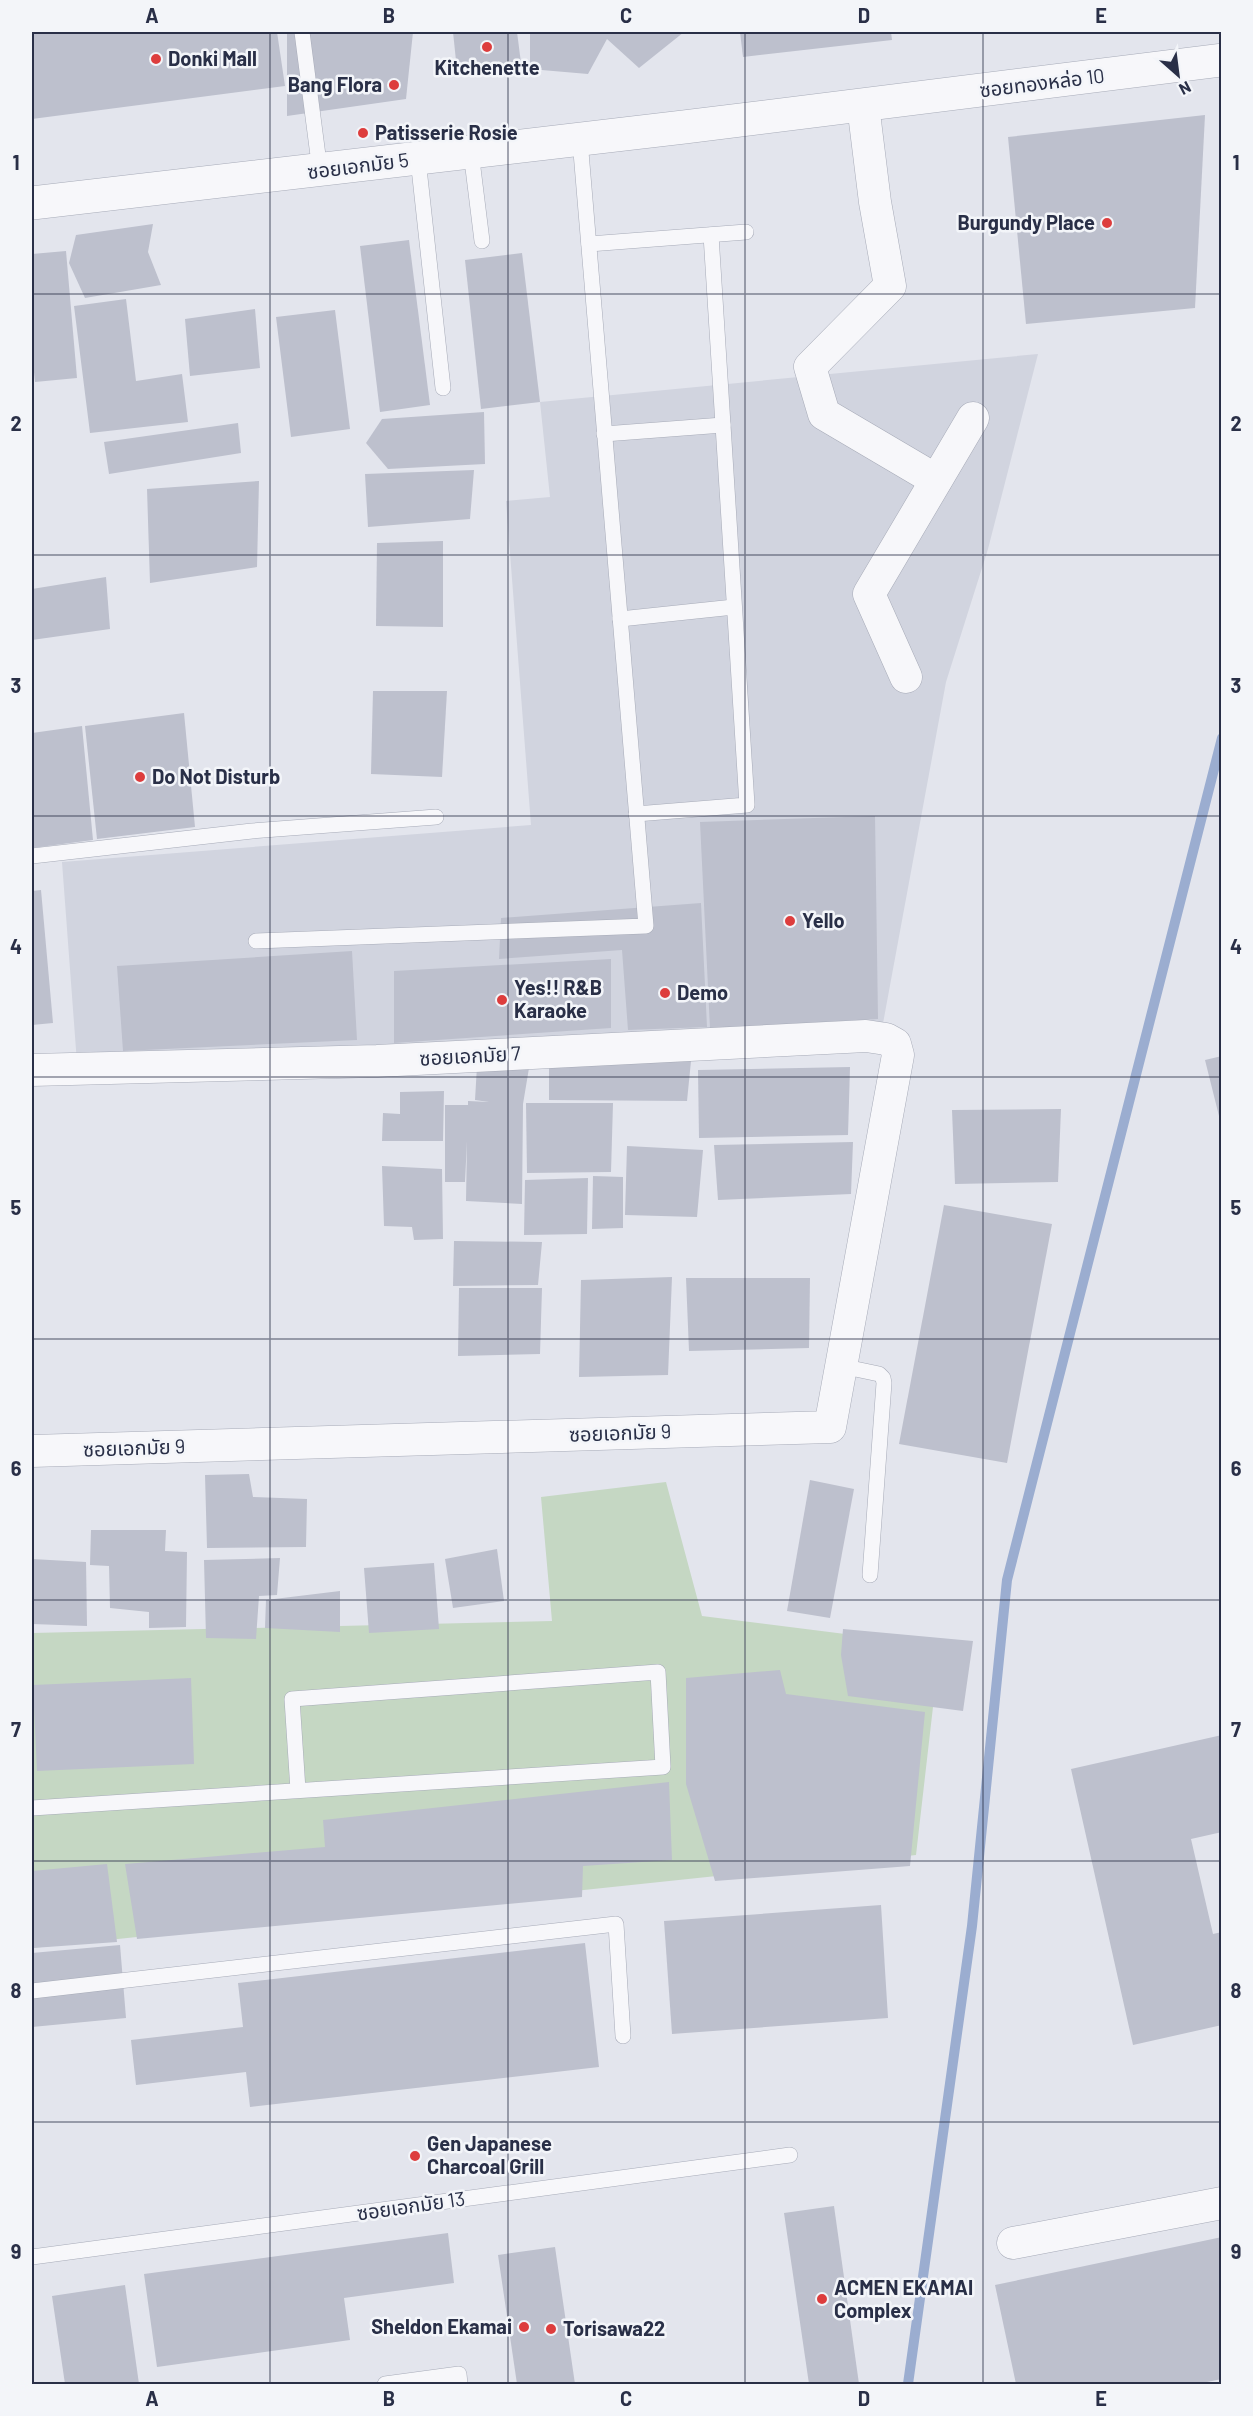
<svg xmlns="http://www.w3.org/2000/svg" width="1253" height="2416" font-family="Barlow,'Noto Sans Thai',sans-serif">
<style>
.built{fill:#d1d4df}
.green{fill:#c5d7c3}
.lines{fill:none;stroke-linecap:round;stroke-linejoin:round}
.stream{stroke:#9badd0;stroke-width:10}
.building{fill:#bdc0cd}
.service-casing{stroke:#a7abb8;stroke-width:16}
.minor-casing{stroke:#a7abb8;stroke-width:33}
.tertiary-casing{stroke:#a7abb8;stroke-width:34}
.service{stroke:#f7f7fa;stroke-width:15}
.minor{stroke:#f7f7fa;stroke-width:32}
.tertiary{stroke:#f7f7fa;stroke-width:33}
.grid{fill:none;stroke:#292f47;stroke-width:1.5;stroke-opacity:0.55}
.poi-dot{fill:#dd3d3d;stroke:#f3f5f9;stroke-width:2}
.labels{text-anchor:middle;stroke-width:5;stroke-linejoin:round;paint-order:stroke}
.poi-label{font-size:20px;font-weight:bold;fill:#292f47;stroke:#f3f5f9;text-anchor:start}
.street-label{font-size:20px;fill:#292f47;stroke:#f3f5f9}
.neatline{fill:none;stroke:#292f47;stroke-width:2}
.grid-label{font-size:20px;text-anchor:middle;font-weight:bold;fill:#292f47}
</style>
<rect width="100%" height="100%" fill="#e3e5ed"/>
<path class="built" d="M1038,354L988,549L946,682L879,1045L77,1063L62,862L531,825L506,501L550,497L540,402Z"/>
<path class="green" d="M666,1482L702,1616L940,1646L916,1855L32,1948V1633L552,1621L541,1497Z"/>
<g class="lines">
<path class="stream" d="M908,2384L972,1926L1007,1580L1222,738"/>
</g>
<g class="building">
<path d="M32,32H277L285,86L32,119Z"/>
<path d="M287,32H413L406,99L287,116Z"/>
<path d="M453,32H517L521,63L457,70Z"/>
<path d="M530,32H684L639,68L607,39L588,74L530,69Z"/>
<path d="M740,32H891L892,40L743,57Z"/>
<rect x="995" y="32" width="39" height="2"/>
<path d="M1205,115L1195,308L1026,324L1008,137Z"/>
<path d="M153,224L148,252L161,285L85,298L69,263L76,235Z"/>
<path d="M409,240L430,405L380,412L360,246Z"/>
<path d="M66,251L77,378L35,382L32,353V254Z"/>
<path d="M522,253L540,402L481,409L465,260Z"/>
<path d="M126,299L136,381L182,374L188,422L90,433L74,306Z"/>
<path d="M255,309L260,368L190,376L185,319Z"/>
<path d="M335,310L350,429L291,437L276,317Z"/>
<path d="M484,412L485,464L388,469L366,443L382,419Z"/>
<path d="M238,423L241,453L109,474L104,442Z"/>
<path d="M474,470L470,519L368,527L365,474Z"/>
<path d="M259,481L257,567L150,583L147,489Z"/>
<path d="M443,541V627L376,626L377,543Z"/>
<path d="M106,577L110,629L32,640V589Z"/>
<path d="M373,691H447L442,777L371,774Z"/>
<path d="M184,713L195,827L97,839L85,726Z"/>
<path d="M82,726L93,840L32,848V733Z"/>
<path d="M875,816L878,1019L710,1028L700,822Z"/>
<path d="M41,890L53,1023L32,1025V891Z"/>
<path d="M701,903L707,1027L628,1030L622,950L499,959L501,918Z"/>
<path d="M352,951L357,1040L123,1051L117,966Z"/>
<path d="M611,959V1028L394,1043V971Z"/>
<path d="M1222,1056V1116H1219L1205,1060Z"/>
<path d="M691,1061L687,1101L549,1100V1064Z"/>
<path d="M477,1066L529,1068L523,1104L522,1204L466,1201L467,1141L465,1182H445V1105H468V1101L489,1102L475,1100Z"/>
<path d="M850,1067L848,1135L699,1138L698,1070Z"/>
<path d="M444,1091L443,1141H382L383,1113L400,1114V1092Z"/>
<path d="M526,1103H613L611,1172L527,1173Z"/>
<path d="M1061,1109L1058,1182L955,1184L952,1110Z"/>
<path d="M853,1142L851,1194L718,1200L714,1145Z"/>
<path d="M627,1146L703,1150L697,1217L625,1215Z"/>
<path d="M382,1166L442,1169L443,1239L414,1240L412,1227L384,1226Z"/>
<path d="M593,1176L623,1177V1228L592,1229Z"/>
<path d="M588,1178L587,1234L524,1235L525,1180Z"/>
<path d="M944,1205L1052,1224L1007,1463L899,1444Z"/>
<path d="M454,1241L542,1242L538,1285L453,1286Z"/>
<path d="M672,1277L668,1375L579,1377L581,1280Z"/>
<path d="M686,1278H810L809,1348L689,1351Z"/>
<path d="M459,1288H542L540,1354L458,1356Z"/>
<path d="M249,1474L253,1497L307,1499L306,1547L207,1548L205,1475Z"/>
<path d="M810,1480L854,1489L830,1618L787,1611Z"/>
<path d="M91,1530H166L165,1551L187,1552L186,1627L149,1628V1612L110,1608L109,1566L90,1565Z"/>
<path d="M497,1549L504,1601L453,1608L445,1559Z"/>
<path d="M280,1558L277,1595L259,1596L256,1639L206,1638L204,1560Z"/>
<path d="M32,1559L86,1562L87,1626L32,1624Z"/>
<path d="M434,1563L439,1629L369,1633L364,1568Z"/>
<path d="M340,1591V1632L265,1628L266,1600Z"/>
<path d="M843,1629L973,1641L963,1711L848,1696L841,1655Z"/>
<path d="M780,1670L786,1694L925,1712L910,1866L715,1881L686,1784V1678Z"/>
<path d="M191,1678L194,1764L37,1771L33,1685Z"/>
<path d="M1222,1735V1832L1191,1839L1213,1934L1222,1932V2025L1133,2045L1071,1769Z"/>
<path d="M669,1782L672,1860L583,1866L582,1897L137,1939L125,1864L325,1847L323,1820Z"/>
<path d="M107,1864L117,1942L33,1948L32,1871Z"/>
<path d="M881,1905L888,2018L672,2034L664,1921Z"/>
<path d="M585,1943L599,2067L250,2107L246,2072L136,2085L131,2040L243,2027L238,1983Z"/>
<path d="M120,1945L126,2018L32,2027V1953Z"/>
<path d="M834,2206L859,2384H809L784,2213Z"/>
<path d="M448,2233L454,2283L344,2298L350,2340L157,2367L144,2274Z"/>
<path d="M1222,2237V2379L1197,2384H1016L995,2285Z"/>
<path d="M555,2247L575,2384H517L498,2255Z"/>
<path d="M125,2285L139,2384H65L52,2296Z"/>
</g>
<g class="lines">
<g class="service-casing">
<g id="service">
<path d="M302,32L320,171"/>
<path d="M471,152L482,241"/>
<path d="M418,159L443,388"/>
<path d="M589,244L746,232"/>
<path d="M604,434L723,425"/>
<path d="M620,619L734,607"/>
<path d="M636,814L747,805L711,235"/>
<path d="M32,856L252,831L436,817"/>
<path d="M256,941L646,926L580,140"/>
<path d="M841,1366L879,1374L883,1378L884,1383L870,1575"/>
<path d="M32,1808L663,1767L658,1672L292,1699L298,1790"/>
<path d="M32,1991L616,1924L623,2036"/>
<path d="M32,2257L790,2155"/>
<path d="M385,2384L459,2374L460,2384"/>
</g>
</g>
<g class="minor-casing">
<g id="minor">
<path d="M863,105L875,202L890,286L810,367L824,414L936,480"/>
<path d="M906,677L869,594L973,418"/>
<path d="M32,1070L377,1061L866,1036L886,1039L895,1044L898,1055L830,1427L32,1451"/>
<path d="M1013,2243L1222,2203"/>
</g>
</g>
<g class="tertiary-casing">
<path id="tertiary" d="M32,203L684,127L1222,60"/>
</g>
<use href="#service" class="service"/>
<use href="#minor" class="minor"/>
<use href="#tertiary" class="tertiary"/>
</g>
<path class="grid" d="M270,32V2384M508,32V2384M745,32V2384M983,32V2384M32,294H1222M32,555H1222M32,816H1222M32,1077H1222M32,1339H1222M32,1600H1222M32,1861H1222M32,2122H1222"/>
<g class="poi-dot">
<circle cx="487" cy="47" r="6"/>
<circle cx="156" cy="59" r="6"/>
<circle cx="394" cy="85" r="6"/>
<circle cx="363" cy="133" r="6"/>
<circle cx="1107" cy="223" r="6"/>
<circle cx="140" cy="777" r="6"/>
<circle cx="790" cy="921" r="6"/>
<circle cx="665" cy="993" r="6"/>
<circle cx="502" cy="1000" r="6"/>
<circle cx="415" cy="2156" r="6"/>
<circle cx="822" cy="2299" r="6"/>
<circle cx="524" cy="2327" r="6"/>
<circle cx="551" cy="2329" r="6"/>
</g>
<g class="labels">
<g class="poi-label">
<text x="168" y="66">Donki Mall</text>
<text x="487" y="75" text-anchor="middle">Kitchenette</text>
<text x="382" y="92" text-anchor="end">Bang Flora</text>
<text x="375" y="140">Patisserie Rosie</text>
<text x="1095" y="230" text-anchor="end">Burgundy Place</text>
<text x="152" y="784">Do Not Disturb</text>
<text x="802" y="928">Yello</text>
<text x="514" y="995">Yes!! R&amp;B<tspan x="514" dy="23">Karaoke</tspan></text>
<text x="677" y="1000">Demo</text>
<text x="427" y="2151">Gen Japanese<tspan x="427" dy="23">Charcoal Grill</tspan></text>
<text x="834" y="2295">ACMEN EKAMAI<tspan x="834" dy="23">Complex</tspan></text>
<text x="512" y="2334" text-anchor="end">Sheldon Ekamai</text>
<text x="563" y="2336">Torisawa22</text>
</g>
<g class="street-label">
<text transform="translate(1042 83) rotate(-7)" y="7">ซอยทองหล่อ 10</text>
<text transform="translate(358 166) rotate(-7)" y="7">ซอยเอกมัย 5</text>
<text transform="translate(470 1056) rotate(-3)" y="7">ซอยเอกมัย 7</text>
<text transform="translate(620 1433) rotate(-2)" y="7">ซอยเอกมัย 9</text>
<text transform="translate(134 1448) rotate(-2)" y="7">ซอยเอกมัย 9</text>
<text transform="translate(411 2206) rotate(-8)" y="7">ซอยเอกมัย 13</text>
</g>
</g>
<rect width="1253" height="2416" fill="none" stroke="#f3f5f9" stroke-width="66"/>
<g transform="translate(1178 75) rotate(152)" stroke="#f3f5f9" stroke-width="4.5" paint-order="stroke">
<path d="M0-4.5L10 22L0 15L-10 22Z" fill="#292f47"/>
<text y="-9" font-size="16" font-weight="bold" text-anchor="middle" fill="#292f47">N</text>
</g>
<rect x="33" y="33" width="1187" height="2350" class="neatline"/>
<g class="grid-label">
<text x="152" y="23">A</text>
<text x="389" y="23">B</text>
<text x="626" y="23">C</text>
<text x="864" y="23">D</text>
<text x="1101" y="23">E</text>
<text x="16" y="170">1</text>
<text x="1236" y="170">1</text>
<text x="16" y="431">2</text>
<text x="1236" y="431">2</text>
<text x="16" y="693">3</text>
<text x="1236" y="693">3</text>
<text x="16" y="954">4</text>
<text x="1236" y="954">4</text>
<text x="16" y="1215">5</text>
<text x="1236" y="1215">5</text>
<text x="16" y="1476">6</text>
<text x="1236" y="1476">6</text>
<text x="16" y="1737">7</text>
<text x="1236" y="1737">7</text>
<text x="16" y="1998">8</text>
<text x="1236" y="1998">8</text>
<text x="16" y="2259">9</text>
<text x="1236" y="2259">9</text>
<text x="152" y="2406">A</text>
<text x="389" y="2406">B</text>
<text x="626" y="2406">C</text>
<text x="864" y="2406">D</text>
<text x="1101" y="2406">E</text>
</g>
</svg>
